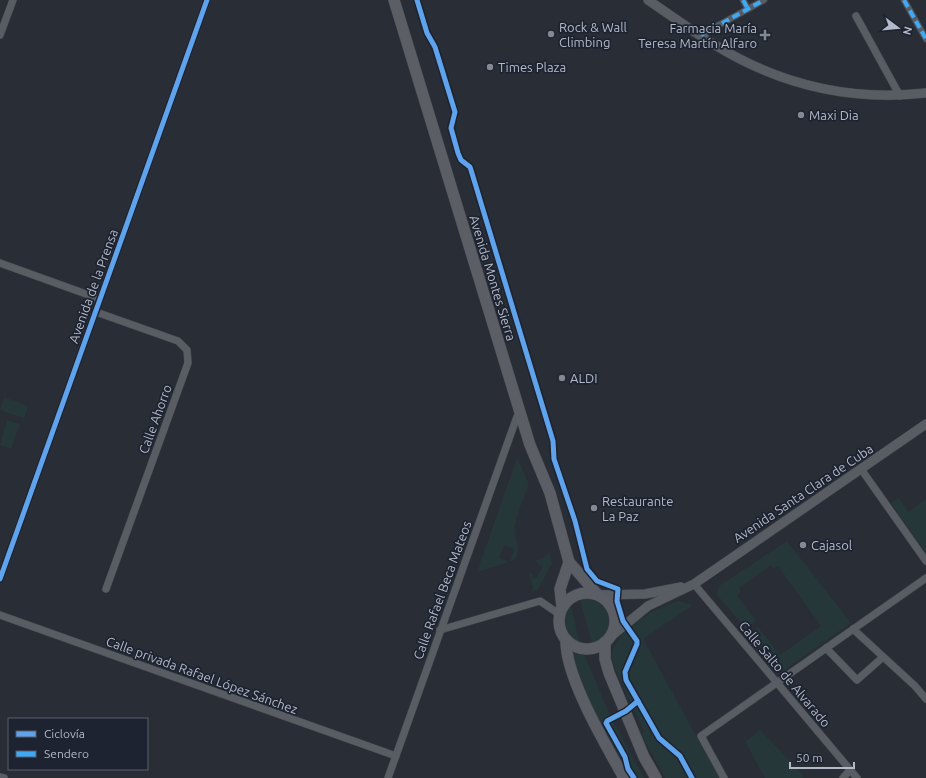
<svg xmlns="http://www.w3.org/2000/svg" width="926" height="778" font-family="Ubuntu,sans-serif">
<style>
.green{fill:#26373a}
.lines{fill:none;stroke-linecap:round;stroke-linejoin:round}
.pedestrian-casing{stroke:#45484e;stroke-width:7}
.minor-casing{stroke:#45484e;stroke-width:8}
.tertiary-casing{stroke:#45484e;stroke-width:10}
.primary-casing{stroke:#474a52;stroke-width:12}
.pedestrian{stroke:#585c63;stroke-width:5.5}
.minor{stroke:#585c63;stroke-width:7}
.tertiary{stroke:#585c63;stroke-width:9}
.primary{stroke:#5b5e65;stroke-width:11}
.quiet{stroke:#3fa9f5;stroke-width:4;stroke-dasharray:8 4;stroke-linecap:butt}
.cycleway-casing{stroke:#1d2330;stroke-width:8}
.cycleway{stroke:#60a3ed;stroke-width:5}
.poi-dot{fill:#838893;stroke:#1d2330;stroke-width:1.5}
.labels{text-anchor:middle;stroke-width:3.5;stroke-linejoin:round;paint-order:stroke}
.poi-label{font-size:13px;fill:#b3b9c6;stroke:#1d2330;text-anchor:start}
.street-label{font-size:13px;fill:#b3b9c6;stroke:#1d2330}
</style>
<rect width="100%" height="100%" fill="#292d35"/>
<g class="green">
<path d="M4,397L28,406L24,418L0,410Z"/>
<path d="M7,420L20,424L11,449L0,445Z"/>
<path d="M517,458L529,484C524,497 518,511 515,525C512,537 526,554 510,562L514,549L504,545L499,558L509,562L477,572Z"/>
<path d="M899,498L908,512L926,499V553L891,503Z"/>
<path d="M787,541L851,623L783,671L771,669L768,666L773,661L750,634L758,627L780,655L821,626L778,566L773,569L771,565L739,588L741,592L737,595L756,621L746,628L716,594L719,586Z"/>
<path d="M549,552L552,564L538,589L532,592L533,587L529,574L530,573L534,574L532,577L536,579L543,567L536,562L537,560L545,557Z"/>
<path d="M587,598C613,601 617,634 592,643L580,599Z"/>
<path d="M678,601L693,605L643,639L719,778H665L641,734L644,732L613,664C611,657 611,649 616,643C629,623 656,608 678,601Z"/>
<path d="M569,605L571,606L579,640L578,643C563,634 559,620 569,605Z"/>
<path d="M571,651L584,654L611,718L644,778H629L585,694Z"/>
<path d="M760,730L804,776L802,778H765L745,742Z"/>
</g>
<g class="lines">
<g class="pedestrian-casing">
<g id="pedestrian">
<path d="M743,0L748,9"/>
<path d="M904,0L926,39"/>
<path d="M701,35L764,0"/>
</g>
</g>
<g class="minor-casing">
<g id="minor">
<path d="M856,16L900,96"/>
<path d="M0,35L13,0"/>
<path d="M0,263L100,299"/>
<path d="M96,312L178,341L187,350L188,363L106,589"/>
<path d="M861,469L926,561"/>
<path d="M0,579L207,0"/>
<path d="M694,584L857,778"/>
<path d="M0,615L396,756"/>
<path d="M853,629L915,686L926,699"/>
<path d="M440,630L540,601L559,614"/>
<path d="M826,648L857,680L883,657"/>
<path d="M0,777L4,778"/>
<path d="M388,778L519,411"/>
<path d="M724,778L701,736L926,578"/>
<path d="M843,778L850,770"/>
</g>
</g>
<g class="tertiary-casing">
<g id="tertiary">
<path d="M648,0C679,21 711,45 746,62C803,90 863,100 926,93"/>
<path d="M599,595L645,594L681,587"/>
<path d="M609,638L648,606L694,584L926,424"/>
</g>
</g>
<g class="primary-casing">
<g id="primary">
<path d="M394,0L530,445L550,493L569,562L597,594"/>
<circle cx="587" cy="621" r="28"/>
<path d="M562,607L560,589L569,562"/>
<path d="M566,640C565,677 606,745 624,778"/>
<path d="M605,642V659L609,673L644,757L656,778"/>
</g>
</g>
<use href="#pedestrian" class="pedestrian"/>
<use href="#minor" class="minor"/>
<use href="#tertiary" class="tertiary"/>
<use href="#primary" class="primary"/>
<g class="quiet">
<path d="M743,0L748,9"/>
<path d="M904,0L926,39"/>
<path d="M701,35L764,0"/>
</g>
<g class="cycleway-casing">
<g id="cycleway">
<path d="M417,0L427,33L435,47L455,112L451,128L458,153L461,160L470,167L471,170L553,441L554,459L575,521L587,569L597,581L618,589L617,601L623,621L637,641V644L625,672L626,680L659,738L680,756L692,778"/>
<path d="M0,579L207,0"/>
<path d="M634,778L628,769L625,757L606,723L607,721L626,711L638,701"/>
</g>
</g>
<use href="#cycleway" class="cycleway"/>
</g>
<g class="poi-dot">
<circle cx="551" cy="34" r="4"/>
<path d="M763 29h4v4h4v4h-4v4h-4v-4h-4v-4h4z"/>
<circle cx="490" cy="67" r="4"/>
<circle cx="801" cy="115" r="4"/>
<circle cx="562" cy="378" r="4"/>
<circle cx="594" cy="508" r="4"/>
<circle cx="803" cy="545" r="4"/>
</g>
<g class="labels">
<g class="poi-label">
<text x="559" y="32">Rock &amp; Wall<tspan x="559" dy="15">Climbing</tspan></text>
<text x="757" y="33" text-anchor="end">Farmacia María<tspan x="757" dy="15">Teresa Martín Alfaro</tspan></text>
<text x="498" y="72">Times Plaza</text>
<text x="809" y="120">Maxi Dia</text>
<text x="570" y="383">ALDI</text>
<text x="602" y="506">Restaurante<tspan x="602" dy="15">La Paz</tspan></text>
<text x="811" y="550">Cajasol</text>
</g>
<g class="street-label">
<text transform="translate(493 278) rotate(73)" y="5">Avenida Montes Sierra</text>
<text transform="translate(93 286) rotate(-70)" y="5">Avenida de la Prensa</text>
<text transform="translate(155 419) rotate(-70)" y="5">Calle Ahorro</text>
<text transform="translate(803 493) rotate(-34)" y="5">Avenida Santa Clara de Cuba</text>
<text transform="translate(442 590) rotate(-70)" y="5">Calle Rafael Beca Mateos</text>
<text transform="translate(785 674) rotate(50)" y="5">Calle Salto de Alvarado</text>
<text transform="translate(202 675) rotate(20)" y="5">Calle privada Rafael López Sánchez</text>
</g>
</g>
<rect x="8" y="718" width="140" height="52" fill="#1d2330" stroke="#595f6c"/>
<rect x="16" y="731" width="20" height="6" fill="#60a3ed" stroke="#595f6c"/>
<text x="44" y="738" font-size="12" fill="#b3b9c6">Ciclovía</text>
<rect x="16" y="751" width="20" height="6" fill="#3fa9f5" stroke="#595f6c"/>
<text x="44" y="758" font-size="12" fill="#b3b9c6">Sendero</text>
<g transform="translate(898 28) rotate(106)" stroke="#1d2330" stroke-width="3" paint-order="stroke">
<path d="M0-3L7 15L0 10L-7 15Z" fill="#b3b9c6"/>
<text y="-6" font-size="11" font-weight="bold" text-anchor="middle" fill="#b3b9c6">N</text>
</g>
<path d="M790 762v6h64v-6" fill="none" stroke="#b3b9c6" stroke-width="2"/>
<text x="796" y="762" font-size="12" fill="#b3b9c6" stroke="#1d2330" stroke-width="3" paint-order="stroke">50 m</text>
</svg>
